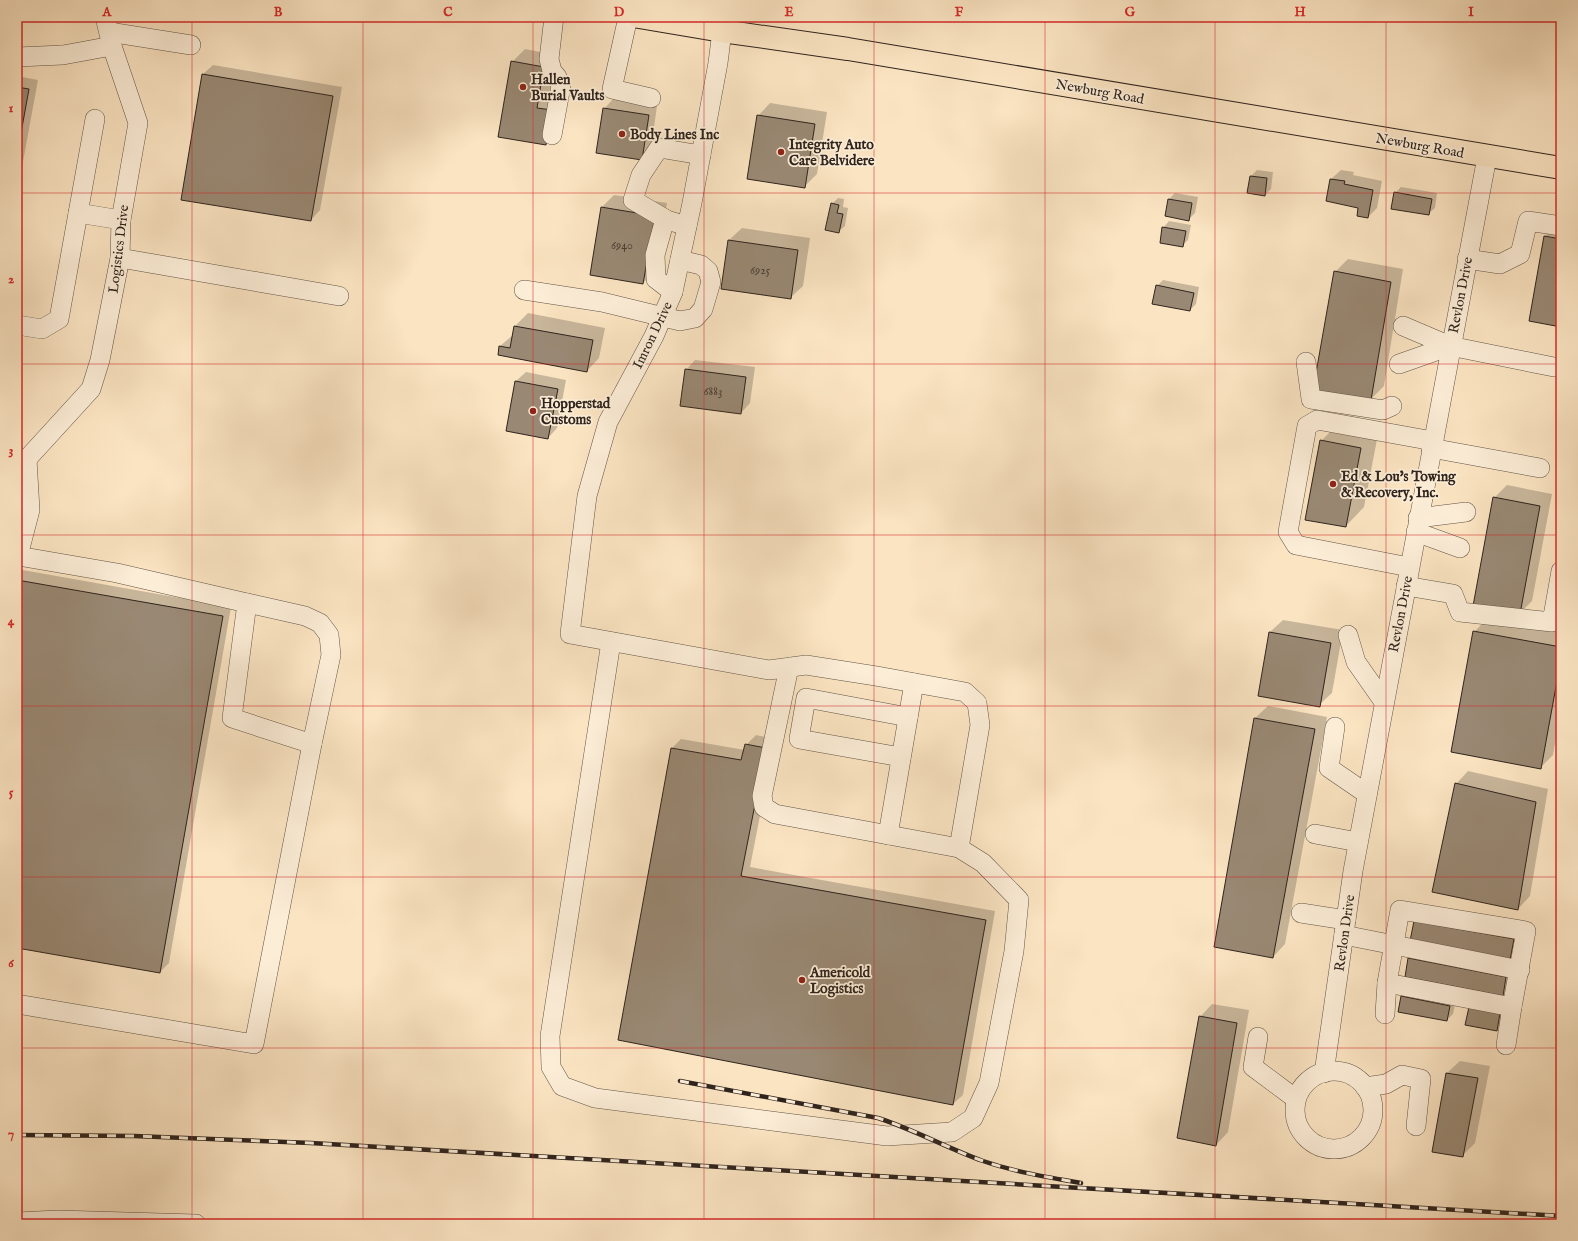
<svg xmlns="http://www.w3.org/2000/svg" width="1578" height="1241" font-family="'IM FELL English',serif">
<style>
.shadow{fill:#0003}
.building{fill:#998873;stroke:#2f241d}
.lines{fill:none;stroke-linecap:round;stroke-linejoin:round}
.minor-casing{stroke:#625446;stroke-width:20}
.major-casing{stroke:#2f241d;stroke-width:24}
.minor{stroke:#fcedd7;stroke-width:19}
.major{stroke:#fbe4c2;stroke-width:22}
.rail-casing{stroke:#2f241d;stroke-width:4.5}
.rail{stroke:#fcedd7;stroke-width:3;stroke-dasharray:9;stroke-linecap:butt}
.grid{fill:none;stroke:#d62828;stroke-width:1;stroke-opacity:0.55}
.poi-dot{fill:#8f2418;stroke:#fcedd7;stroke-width:1.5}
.labels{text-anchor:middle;stroke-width:3.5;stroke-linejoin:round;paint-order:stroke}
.number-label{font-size:12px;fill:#4a3d32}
.poi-label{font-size:14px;font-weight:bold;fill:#2f241d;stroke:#fcedd7;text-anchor:start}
.street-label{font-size:14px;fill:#2f241d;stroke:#fcedd7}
.neatline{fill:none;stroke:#d62828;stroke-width:1.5}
.grid-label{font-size:13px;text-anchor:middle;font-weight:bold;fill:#d62828}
</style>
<rect width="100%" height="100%" fill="#fbe4c2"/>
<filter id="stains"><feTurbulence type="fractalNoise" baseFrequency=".005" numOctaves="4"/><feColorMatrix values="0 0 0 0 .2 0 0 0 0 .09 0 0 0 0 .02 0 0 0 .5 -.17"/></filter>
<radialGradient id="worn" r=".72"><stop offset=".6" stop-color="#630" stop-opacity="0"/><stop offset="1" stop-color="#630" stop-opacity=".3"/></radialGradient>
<g class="shadow">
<path d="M525,49L556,55L549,95L564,98L558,132L545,144L512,62Z"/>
<path d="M213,65L342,87L320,210L311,220L182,199L203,74Z"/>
<path d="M17,76L38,80L17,194Z"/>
<path d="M613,99L657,106L651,149L642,159L604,109Z"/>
<path d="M770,103L827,112L817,174L804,187L758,116Z"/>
<path d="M1257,170L1273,172L1271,189L1265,195L1251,176Z"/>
<path d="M1341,170L1354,172L1353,175L1382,181L1377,208L1368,217L1360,207L1327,200L1331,179Z"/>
<path d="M1401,187L1437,193L1435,208L1428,214L1395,193Z"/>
<path d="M1175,193L1198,197L1195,213L1188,220L1166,215L1169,199Z"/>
<path d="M614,195L667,203L656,270L643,283L602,207Z"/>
<path d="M838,198L844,199L843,207L848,208L845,226L838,232L832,204Z"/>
<path d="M1169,221L1191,225L1188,240L1182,246L1163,228Z"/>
<path d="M1558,224H1561V326L1530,320L1545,236Z"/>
<path d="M742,228L810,238L803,286L790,298L729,240Z"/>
<path d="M1348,259L1403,269L1384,386L1371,399L1335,272Z"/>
<path d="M1163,280L1199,287L1196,304L1190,310L1157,286Z"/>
<path d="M528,313L605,328L599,358L587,371L500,346L514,334L515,326Z"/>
<path d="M695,360L755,367L750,403L741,413L686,370Z"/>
<path d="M526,372L566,380L557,428L548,438L516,381Z"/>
<path d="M1340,422L1379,429L1364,507L1346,526L1321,441Z"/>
<path d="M1507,485L1552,494L1532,601L1520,613L1494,498Z"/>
<path d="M17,569L231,607L169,963L160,972L17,947Z"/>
<path d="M1487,619L1561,632V712L1553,755L1540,768L1474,632Z"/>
<path d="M1283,620L1343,630L1332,693L1319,705L1259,695L1270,632Z"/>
<path d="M1268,706L1327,717L1285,944L1273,957L1255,718Z"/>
<path d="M756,735L775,739L750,867L995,911L963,1095L953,1104L620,1040L672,748L681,739L745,750L746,745Z"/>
<path d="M1468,771L1548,789L1530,896L1518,909L1456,784Z"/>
<path d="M1522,930L1519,949L1510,959L1412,941Z"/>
<path d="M1419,949L1515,968L1512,985L1502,995L1409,959Z"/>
<path d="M1408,991L1456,1000L1453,1014L1447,1020L1402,997Z"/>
<path d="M1212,1004L1249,1010L1228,1132L1216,1145L1200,1017Z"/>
<path d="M1506,1007L1502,1024L1496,1030L1466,1024Z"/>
<path d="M1460,1061L1490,1066L1475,1143L1462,1156L1447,1073Z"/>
</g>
<g class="building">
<path d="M511,61L544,67L537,108L552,110L546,145L498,137Z"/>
<path d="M202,74L333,96L311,221L181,200Z"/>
<path d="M17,87L29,89L17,155Z"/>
<path d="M603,108L649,115L642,160L596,153Z"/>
<path d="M757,115L815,124L805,188L747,179Z"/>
<path d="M1250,176L1267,178L1265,196L1247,193Z"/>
<path d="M1330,179L1345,181L1344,184L1373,190L1368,218L1357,216L1358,208L1326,201Z"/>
<path d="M1394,192L1432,199L1429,215L1391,209Z"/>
<path d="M1168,199L1192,203L1189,221L1165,216Z"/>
<path d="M831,203L839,205L837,213L843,214L839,233L825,230Z"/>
<path d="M601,207L655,216L643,284L590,275Z"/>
<path d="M1162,227L1186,231L1183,247L1160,243Z"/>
<path d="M1544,236L1561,239V327L1529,321Z"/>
<path d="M728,240L798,250L791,299L721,289Z"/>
<path d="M1334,271L1391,282L1371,400L1313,390Z"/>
<path d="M1156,285L1194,293L1190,311L1152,304Z"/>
<path d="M514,326L593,340L587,372L498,355L499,346L510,348Z"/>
<path d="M685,369L746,377L741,414L680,406Z"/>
<path d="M515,381L558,389L548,439L506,431Z"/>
<path d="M1320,440L1361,448L1346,527L1305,520Z"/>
<path d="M1493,497L1540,506L1520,614L1473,606Z"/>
<path d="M17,580L223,616L160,973L17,948Z"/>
<path d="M1473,631L1561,647V659L1541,769L1451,752Z"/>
<path d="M1269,632L1331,643L1320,707L1258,696Z"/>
<path d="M1254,718L1315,729L1273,958L1214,947Z"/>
<path d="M745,744L766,748L741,876L986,920L953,1105L618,1040L671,748L741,760Z"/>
<path d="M1455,783L1536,802L1518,910L1432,892Z"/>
<path d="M1414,921L1514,939L1510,960L1410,941Z"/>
<path d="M1408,958L1506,977L1503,996L1405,977Z"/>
<path d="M1401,996L1450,1006L1447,1021L1398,1012Z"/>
<path d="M1469,1007L1500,1013L1497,1031L1465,1025Z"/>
<path d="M1199,1016L1237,1023L1216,1146L1177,1138Z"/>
<path d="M1446,1073L1478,1078L1463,1157L1432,1152Z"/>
</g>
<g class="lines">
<g class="minor-casing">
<g id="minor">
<path d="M628,17L612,89L651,98"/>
<path d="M722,31L718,63L692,203L673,292L654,336L608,422L587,496L570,634L769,670L806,665L876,676L965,692L977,703L980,725L959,848L775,814L764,807L762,796L789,667"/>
<path d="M109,32L191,45"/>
<path d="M17,57L63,55L112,46"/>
<path d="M552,135L561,86L557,77L552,71L549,59L554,17"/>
<path d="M78,213L121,220"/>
<path d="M665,219L655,255L656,279L673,292"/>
<path d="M687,226L667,220L633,200L641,175L659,148L701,155"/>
<path d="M120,258L339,296"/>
<path d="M1467,259L1500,264L1520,254L1528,221L1561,226"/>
<path d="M524,290L602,302L680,321L695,318L703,309L711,282L708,271L701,265L680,260"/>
<path d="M17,325L42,329L59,319L95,119"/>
<path d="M1403,326L1450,346L1554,367"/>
<path d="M1306,362L1311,399L1383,410L1392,406"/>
<path d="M1399,364L1450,346"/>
<path d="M1431,448L1540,468"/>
<path d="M27,459L91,389L100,360L120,258L121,220L138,123L112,46L105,17"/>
<path d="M1418,518L1466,512"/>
<path d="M1416,532L1460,548"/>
<path d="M1409,567L1296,545L1288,532L1307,426L1317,420L1433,441"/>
<path d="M1406,586L1453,594L1460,612L1552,622L1561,571"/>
<path d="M247,603L305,616L320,623L329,635L331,655L312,744"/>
<path d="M1348,635L1356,662L1384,702"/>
<path d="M611,642L550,1036L551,1067L562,1086L595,1098L887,1136L952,1132L973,1118L989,1083L1014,951L1019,900L983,863L959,848"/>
<path d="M1335,727L1329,768L1367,794"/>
<path d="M901,757L799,739L806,698L908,717"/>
<path d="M1315,834L1358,842"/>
<path d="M888,835L914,683"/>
<path d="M1400,910L1526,931L1512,1007L1387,983Z"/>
<path d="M1301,913L1346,920"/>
<path d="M1344,935L1520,970"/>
<path d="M17,1004L254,1044L312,744L232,718L247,603L117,573L18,556L30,510L27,459"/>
<path d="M1385,1014L1387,983"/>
<path d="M1258,1037L1253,1067L1296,1099"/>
<path d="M1506,1045L1512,1007"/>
<circle cx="1334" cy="1110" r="39"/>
<path d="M1324,1073L1353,871L1487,157"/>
<path d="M1365,1087L1386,1084L1402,1075L1421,1079L1416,1126"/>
<path d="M17,1222L58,1220L196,1224"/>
</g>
</g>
<g class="major-casing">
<path id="major" d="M639,17L722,31L848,49L1561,168"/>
</g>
<use href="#minor" class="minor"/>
<use href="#major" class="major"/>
<g class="rail-casing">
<g id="rail">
<path d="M680,1081L878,1118C915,1130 947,1148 983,1161C1015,1172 1047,1177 1081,1183"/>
<path d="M17,1135L134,1136L311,1143L1561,1216"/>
</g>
</g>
<use href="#rail" class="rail"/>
</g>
<path class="grid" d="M192,17V1224M363,17V1224M533,17V1224M704,17V1224M874,17V1224M1045,17V1224M1215,17V1224M1386,17V1224M17,193H1561M17,364H1561M17,535H1561M17,706H1561M17,877H1561M17,1048H1561"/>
<g class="poi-dot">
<circle cx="523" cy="87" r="4"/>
<circle cx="622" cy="134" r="4"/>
<circle cx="781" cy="152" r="4"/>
<circle cx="533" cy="411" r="4"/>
<circle cx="1333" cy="484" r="4"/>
<circle cx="802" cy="980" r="4"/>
</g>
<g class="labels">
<g class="number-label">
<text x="622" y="249">6940</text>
<text x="760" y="274">6925</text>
<text x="713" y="395">6883</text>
</g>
<g class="poi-label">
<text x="531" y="84">Hallen<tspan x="531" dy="16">Burial Vaults</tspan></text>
<text x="630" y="139">Body Lines Inc</text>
<text x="789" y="149">Integrity Auto<tspan x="789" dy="16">Care Belvidere</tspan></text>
<text x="541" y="408">Hopperstad<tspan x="541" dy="16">Customs</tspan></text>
<text x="1341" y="481">Ed &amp; Lou's Towing<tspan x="1341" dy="16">&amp; Recovery, Inc.</tspan></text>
<text x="810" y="977">Americold<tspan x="810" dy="16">Logistics</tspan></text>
</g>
<g class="street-label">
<text transform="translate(1100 91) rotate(10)" y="5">Newburg Road</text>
<text transform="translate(1420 145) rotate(10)" y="5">Newburg Road</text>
<text transform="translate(118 249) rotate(-83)" y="5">Logistics Drive</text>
<text transform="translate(1460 295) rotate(-79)" y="5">Revlon Drive</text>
<text transform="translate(652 335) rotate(-64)" y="5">Imron Drive</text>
<text transform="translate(1400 614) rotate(-79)" y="5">Revlon Drive</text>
<text transform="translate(1344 933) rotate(-82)" y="5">Revlon Drive</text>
</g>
</g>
<rect width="1578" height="1241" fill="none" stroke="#fbe4c2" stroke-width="44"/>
<rect x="22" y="22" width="1534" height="1197" class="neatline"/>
<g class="grid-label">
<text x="107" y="16">A</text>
<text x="278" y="16">B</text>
<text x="448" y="16">C</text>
<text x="619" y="16">D</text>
<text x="789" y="16">E</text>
<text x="959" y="16">F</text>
<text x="1130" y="16">G</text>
<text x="1300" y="16">H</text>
<text x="1471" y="16">I</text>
<text x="11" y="112">1</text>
<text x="11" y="283">2</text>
<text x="11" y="454">3</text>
<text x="11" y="625">4</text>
<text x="11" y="796">5</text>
<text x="11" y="967">6</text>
<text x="11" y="1138">7</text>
</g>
<rect width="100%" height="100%" filter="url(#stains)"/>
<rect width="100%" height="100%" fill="url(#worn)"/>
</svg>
